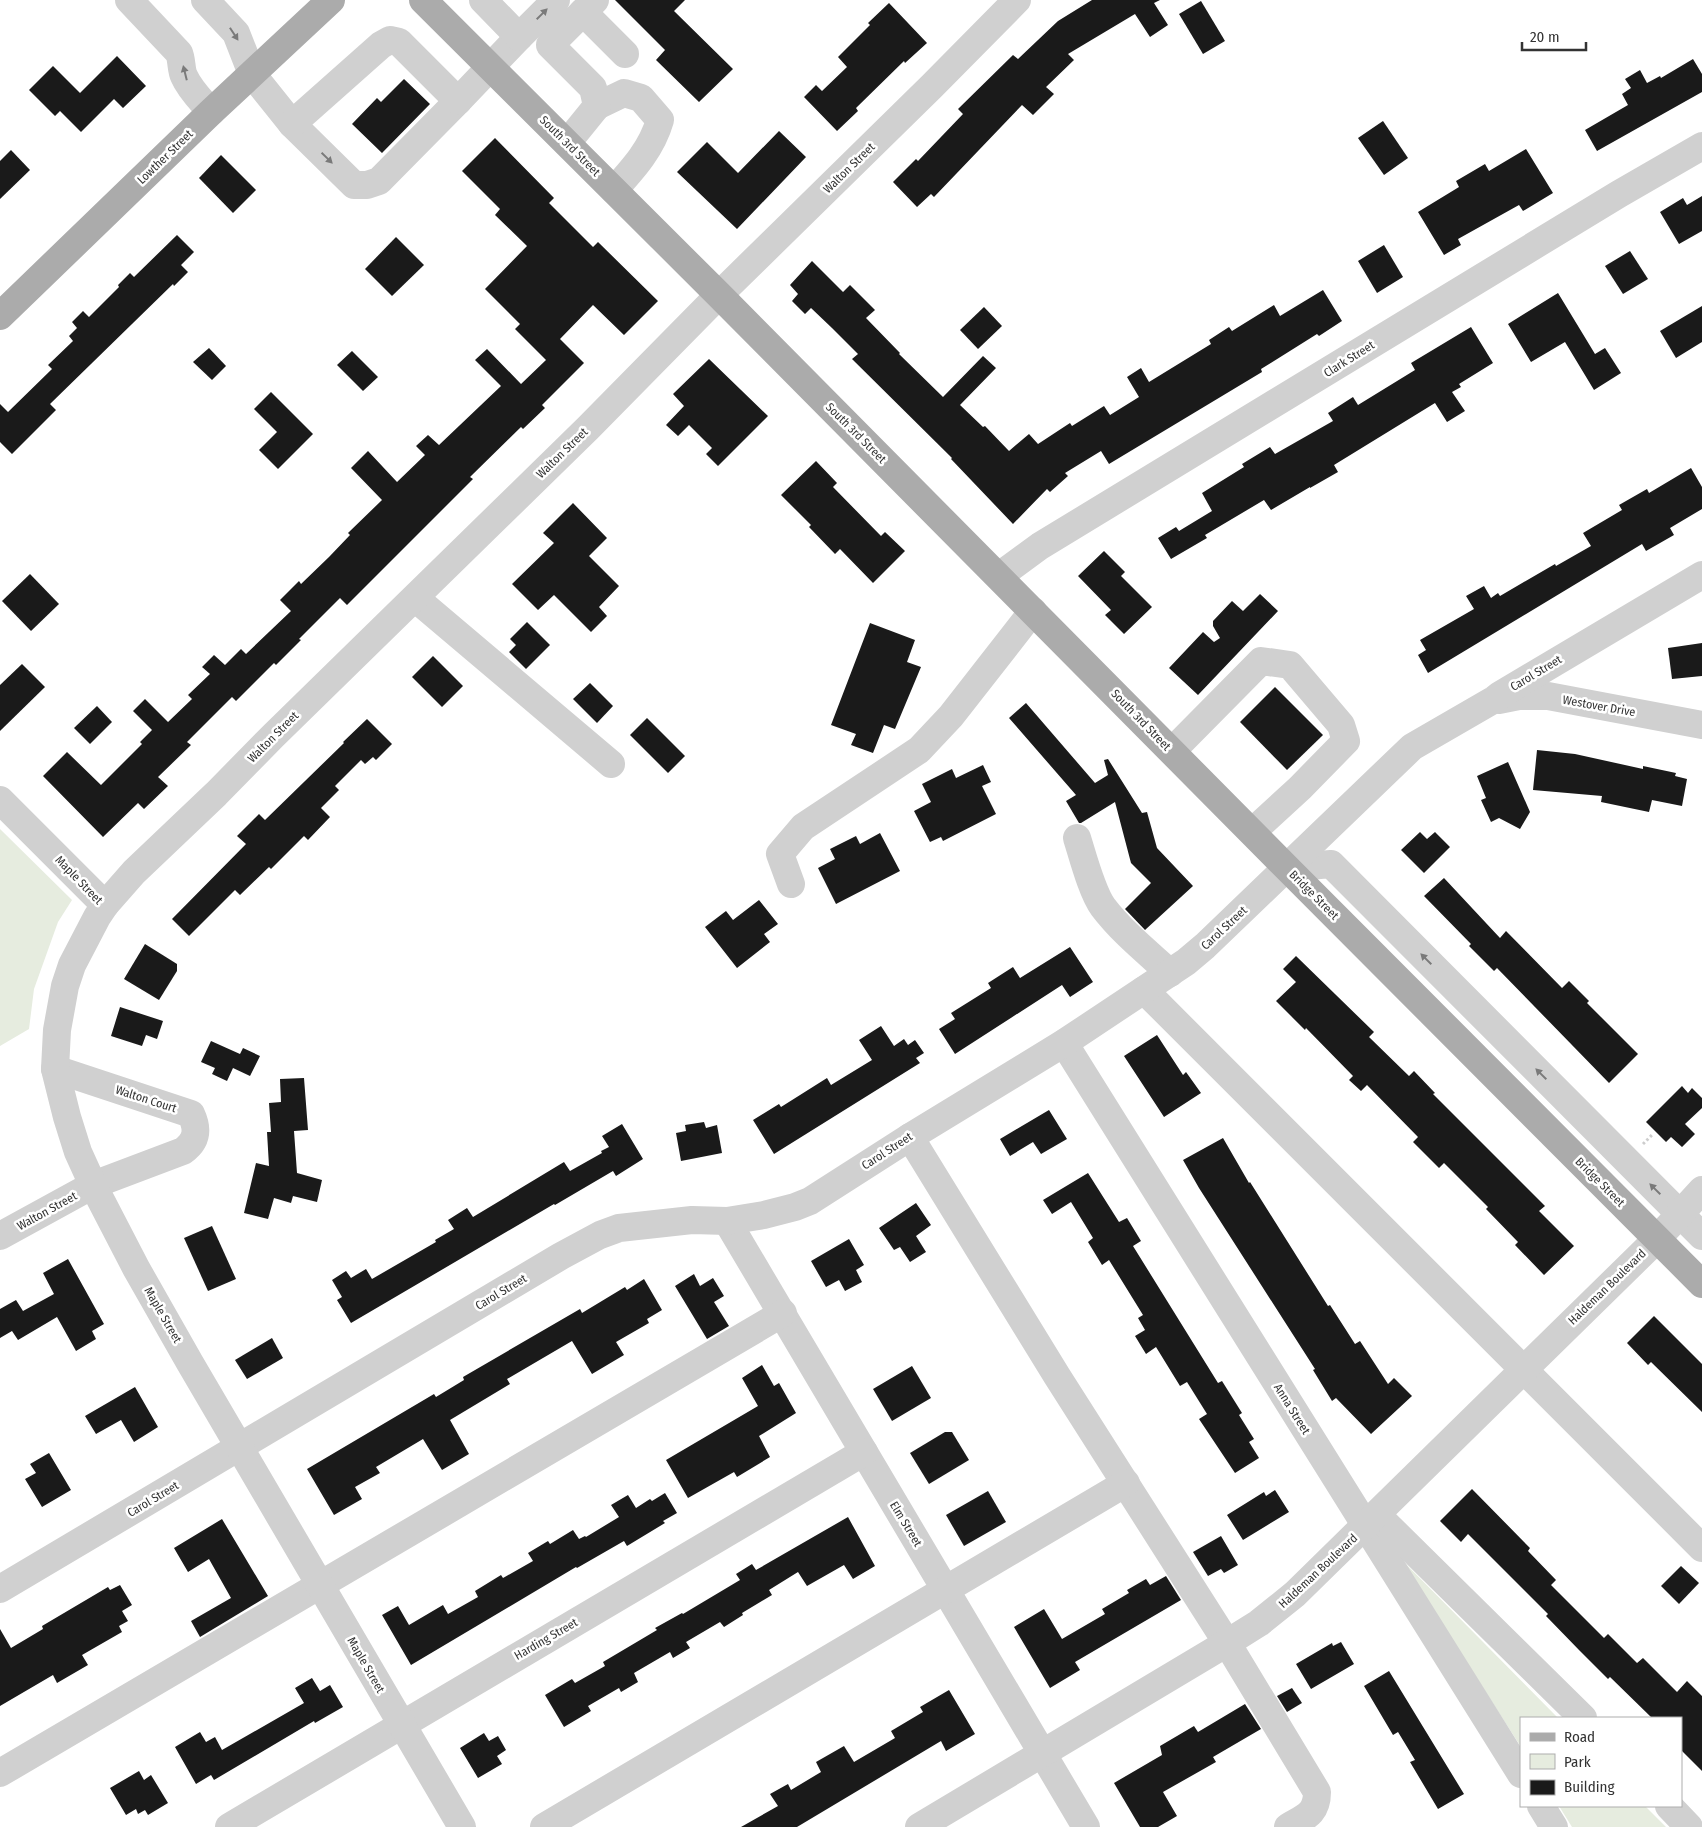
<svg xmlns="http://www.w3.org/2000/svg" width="1702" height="1827" font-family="'Fira Sans Condensed',sans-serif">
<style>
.green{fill:#e6ecdf}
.building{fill:#1a1a1a}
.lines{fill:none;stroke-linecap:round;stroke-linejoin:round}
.path{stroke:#cdcdcd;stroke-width:3;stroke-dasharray:2.5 2.5;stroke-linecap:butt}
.minor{stroke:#d0d0d0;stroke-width:28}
.major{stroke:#ababab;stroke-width:28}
.oneway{fill:#7a7a7a}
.labels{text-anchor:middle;stroke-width:5;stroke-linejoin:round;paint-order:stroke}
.street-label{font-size:12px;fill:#333;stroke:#fff}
</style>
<rect width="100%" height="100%" fill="#fff"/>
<g class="green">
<path d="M0,829L72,900L58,922L34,989L29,1029L0,1046Z"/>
<path d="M1399,1557L1558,1718H1521V1747Z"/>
<path d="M1559,1806H1645L1666,1827H1572Z"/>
</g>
<g class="building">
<path d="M615,0H685L674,11L733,69L699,102L656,60L665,50Z"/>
<path d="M1092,0H1160L1154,3L1168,25L1150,37L1135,14L1068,54L1074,60L1046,87L1054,94L1033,115L1022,105L934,197L931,194L917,207L893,182L916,159L918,161L963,114L958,109L1013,55L1018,59L1058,21Z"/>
<path d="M1201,1L1225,41L1203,54L1179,14Z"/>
<path d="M889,3L927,43L905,63L904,61L856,108L858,111L837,131L804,97L816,85L822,91L847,67L838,57L870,25L868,23Z"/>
<path d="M117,56L146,86L123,108L114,99L81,132L60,111L55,116L29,90L53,66L80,93Z"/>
<path d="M1693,59L1702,74V92L1597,151L1585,130L1628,105L1622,94L1631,88L1625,79L1640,70L1647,83L1660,76L1661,78Z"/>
<path d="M404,79L430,104L382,153L352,124L377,98L381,102Z"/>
<path d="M1383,121L1408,158L1384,175L1358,138Z"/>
<path d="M779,131L806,157L737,229L677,172L707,142L738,173Z"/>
<path d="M495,138L554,198L549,203L593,247L598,242L658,301L624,335L593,305L560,339L584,363L542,405L545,408L523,429L521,427L470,477L473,479L347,605L340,598L299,639L301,640L276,665L274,663L236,701L232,697L187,742L191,745L158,777L168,786L144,809L138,803L103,837L43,776L67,752L101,785L142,744L140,742L152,730L133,711L145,699L168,722L192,699L188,695L210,674L202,667L214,655L225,665L241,649L246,654L291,611L280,600L299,581L301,584L329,557L350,535L348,533L382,500L351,468L368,451L397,482L425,455L416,446L428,435L439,445L501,386L475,360L487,349L521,384L546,360L515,329L520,324L485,289L527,246L495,215L500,209L462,171Z"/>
<path d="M1526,149L1553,193L1523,211L1519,205L1458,239L1461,245L1444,255L1418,212L1459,187L1456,181L1485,164L1489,171Z"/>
<path d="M11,150L30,170L0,199V161Z"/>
<path d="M221,155L256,190L233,213L199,178Z"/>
<path d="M1702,196V231L1679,244L1660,212L1683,198L1687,205Z"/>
<path d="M177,235L194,252L181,265L188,272L174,286L173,284L50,404L56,410L12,454L0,442V404L8,412L52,369L48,365L73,341L69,336L77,328L72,322L83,311L89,317L119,287L118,285L130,273L134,277Z"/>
<path d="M396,237L424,265L392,296L365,269Z"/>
<path d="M1384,245L1403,277L1377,293L1358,261Z"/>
<path d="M1630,251L1648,279L1623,294L1605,266Z"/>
<path d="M812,261L843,292L850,285L875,310L866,318L900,353L899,354L943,397L983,356L996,368L960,405L983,427L985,426L1009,451L1029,434L1038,444L1070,423L1072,426L1104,406L1110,415L1139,397L1127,377L1141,368L1149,382L1211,344L1209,340L1229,327L1232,331L1274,305L1280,316L1323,290L1342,321L1319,336L1317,334L1261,369L1262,372L1109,464L1101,451L1065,473L1068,476L1050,492L1047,489L1013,524L951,459L952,458L852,359L858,354L832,328L811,308L805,314L792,301L798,294L790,285Z"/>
<path d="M1558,293L1595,354L1605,348L1621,373L1594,390L1565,342L1531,362L1508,324Z"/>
<path d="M1702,306V342L1676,358L1660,331Z"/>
<path d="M984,307L1002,326L978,349L960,330Z"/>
<path d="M1471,327L1493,363L1459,384L1461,387L1452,392L1465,411L1447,422L1435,403L1334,465L1338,472L1310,488V487L1271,510L1264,500L1205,535L1207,538L1171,559L1158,538L1176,527L1179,531L1212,511L1202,493L1244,467L1242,464L1270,447L1275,454L1333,421L1328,413L1353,397L1358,405L1415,370L1411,363Z"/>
<path d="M209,348L226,366L212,380L193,362Z"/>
<path d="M352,351L378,377L363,391L337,365Z"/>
<path d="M709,359L768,416L718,466L706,454L712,448L689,425L678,436L666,425L684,406L673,394Z"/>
<path d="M271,392L313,434L278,469L259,450L277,432L254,409Z"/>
<path d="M816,461L837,483L833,487L881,536L885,532L905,551L873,583L840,549L835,554L809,527L811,525L781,495Z"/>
<path d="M1691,468L1702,487V509L1670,528L1674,535L1646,551L1642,544L1428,673L1418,655L1426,650L1420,640L1474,609L1466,596L1484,586L1491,598L1498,593L1500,596L1555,564L1556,566L1591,546L1583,533L1622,510L1619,505L1647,489L1649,493Z"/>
<path d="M573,503L607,538L589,556L619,586L599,607L607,616L591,632L554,595L538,610L512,584L554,543L543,533Z"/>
<path d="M1104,551L1125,572L1121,576L1152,607L1124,634L1105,615L1111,610L1078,576Z"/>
<path d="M30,574L59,604L31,631L2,601Z"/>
<path d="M1260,594L1278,611L1198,695L1169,668L1203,632L1214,642L1220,638L1213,626V621L1232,601L1243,611Z"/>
<path d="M527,622L550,645L526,669L509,652L516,645L510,639Z"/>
<path d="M870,623L915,640L907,662L921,667L895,729L884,725L873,753L851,745L856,734L831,725Z"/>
<path d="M1702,643V676L1672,679L1668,648Z"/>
<path d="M433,656L463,686L442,707L412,677Z"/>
<path d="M22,664L45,687L0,731V685Z"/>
<path d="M590,683L613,706L597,723L573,699Z"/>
<path d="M1275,687L1323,735L1287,770L1240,722Z"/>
<path d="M1026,703L1095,783L1108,775L1104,760L1108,759L1142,813L1147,812L1157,848L1193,886L1145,930L1125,909L1151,883L1131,863L1115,802L1081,823H1079L1066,801L1076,795L1009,718Z"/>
<path d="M97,706L112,722L90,744L74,728Z"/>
<path d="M647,718L685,756L668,773L630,735Z"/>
<path d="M367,719L392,744L376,760L373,757L365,764L361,760L335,786L339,790L321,808L330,817L308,840L304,836L271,869L269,867L240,895L235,890L189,936L172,919L246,844L237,836L259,814L265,820L344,743L343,742Z"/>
<path d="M1537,750L1575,754L1643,769V766L1676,773L1675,776L1687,779L1682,806L1652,800L1649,812L1601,802L1602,796L1533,790Z"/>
<path d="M1508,762L1530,812L1520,829L1499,818L1491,822L1481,800L1486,798L1477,776Z"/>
<path d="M983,765L991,782L982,786L996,814L943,841L941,837L930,842L914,811L931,802L922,784L952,769L956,778Z"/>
<path d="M1420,832L1427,839L1435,832L1450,847L1424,873L1401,850Z"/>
<path d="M880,833L900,871L836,904L818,868L835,859L830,849L856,836L860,844Z"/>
<path d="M1444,878L1500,938L1506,931L1562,988L1569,981L1589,1001L1587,1003L1638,1054L1609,1083L1497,968L1494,971L1469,946L1471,944L1424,896Z"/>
<path d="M759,900L778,924L764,934L770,942L737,968L705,927L726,911L733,920Z"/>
<path d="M145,944L177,964V971L159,1000L124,979Z"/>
<path d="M1070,947L1093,982L1070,997L1062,985L955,1054L939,1029L955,1019L951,1013L991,988L988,983L1013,967L1020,978Z"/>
<path d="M1296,956L1374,1032L1369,1037L1409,1076L1414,1071L1435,1093L1433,1094L1545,1206L1539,1211L1574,1246L1544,1275L1515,1245L1518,1242L1486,1209L1488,1207L1444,1163L1439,1168L1413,1142L1418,1137L1367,1085L1361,1091L1349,1080L1353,1076L1306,1028L1305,1030L1276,1001L1296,982L1283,969Z"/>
<path d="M120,1007L163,1021L157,1039L146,1035L142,1046L111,1036Z"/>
<path d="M881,1026L894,1046L904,1039L908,1045L915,1040L924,1053L916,1058L920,1063L774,1154L753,1120L779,1104L781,1107L827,1078L831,1085L872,1060L859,1040Z"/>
<path d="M1157,1035L1183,1075L1186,1072L1201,1093L1164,1117L1124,1056Z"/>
<path d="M211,1041L240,1054L243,1048L260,1056L250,1076L233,1068L227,1081L212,1074L215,1068L201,1062Z"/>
<path d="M304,1078L308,1130L294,1131L297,1173L322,1180L317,1202L293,1196L291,1203L274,1198L268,1219L244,1213L256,1163L269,1166L267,1132H271L269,1103L281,1102L280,1079Z"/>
<path d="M1682,1086L1688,1093L1692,1088L1702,1098V1108L1685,1124L1695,1134L1682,1147L1671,1137L1666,1142L1646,1122Z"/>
<path d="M1049,1110L1067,1139L1041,1154L1033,1142L1010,1156L1000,1139Z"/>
<path d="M704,1122L706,1128L717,1125L722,1153L681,1161L676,1133L686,1131L685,1125Z"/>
<path d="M622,1124L643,1159L616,1176L613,1171L555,1205L554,1204L351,1323L337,1300L342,1297L332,1280L346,1271L351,1278L366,1269L372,1279L436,1242L435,1240L454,1229L448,1220L467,1208L473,1217L564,1162L570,1171L602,1153L601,1151L609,1147L602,1136Z"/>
<path d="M1223,1138L1249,1183L1250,1182L1328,1306L1330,1305L1355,1344L1360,1341L1388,1384L1394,1378L1412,1396L1371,1434L1336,1398L1332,1401L1313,1370L1315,1369L1199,1188L1183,1160Z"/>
<path d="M1088,1173L1119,1222L1127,1218L1141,1241L1133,1246L1218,1383L1222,1381L1242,1413L1239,1415L1254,1439L1249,1442L1259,1458L1235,1473L1199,1419L1207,1414L1187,1382L1180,1386L1156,1347L1146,1354L1135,1336L1145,1330L1138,1318L1143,1315L1109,1260L1102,1265L1088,1242L1093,1238L1071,1202L1052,1214L1043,1200Z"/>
<path d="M916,1203L931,1225L916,1236L926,1252L910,1262L900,1247L894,1250L879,1228Z"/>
<path d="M212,1226L236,1279L208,1291L184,1238Z"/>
<path d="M849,1239L864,1265L856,1270L862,1282L845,1291L839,1280L826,1287L811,1261Z"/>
<path d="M68,1259L104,1324L92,1331L96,1339L76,1351L57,1317L18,1340L12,1331L0,1338V1309L16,1300L23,1311L54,1294L43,1273Z"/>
<path d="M694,1274L700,1286L713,1278L724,1296L714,1302L729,1326L707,1339L675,1286Z"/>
<path d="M644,1279L662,1310L647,1319L649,1323L616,1342L624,1355L592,1374L572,1341L507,1379L510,1384L450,1420L469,1454L442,1470L423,1439L376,1467L380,1473L355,1487L362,1499L334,1515L307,1469L434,1394L436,1397L464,1380L463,1377L580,1309L582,1313L625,1287L627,1290Z"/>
<path d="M1654,1316L1702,1364V1412L1651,1362L1648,1365L1627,1343Z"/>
<path d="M272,1338L283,1358L247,1379L235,1360Z"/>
<path d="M762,1365L774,1386L779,1383L796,1413L759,1436L770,1457L737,1477L734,1472L688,1498L666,1460L758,1406L742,1378Z"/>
<path d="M912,1366L931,1398L892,1421L873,1389Z"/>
<path d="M135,1387L158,1427L134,1442L121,1420L96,1434L85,1416Z"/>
<path d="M945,1432H952L969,1460L929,1484L910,1453Z"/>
<path d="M49,1453L71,1490L42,1507L25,1479L36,1473L30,1464Z"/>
<path d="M1472,1489L1530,1548L1528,1551L1556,1580L1551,1585L1604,1638L1608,1634L1637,1663L1643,1658L1677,1692L1687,1681L1702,1696V1771L1681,1750V1718H1652L1610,1677L1608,1679L1579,1650L1546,1616L1548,1614L1468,1534L1461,1542L1440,1521Z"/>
<path d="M1275,1490L1289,1512L1243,1540L1227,1515L1264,1492L1266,1496Z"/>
<path d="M988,1491L1006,1522L964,1546L946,1515Z"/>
<path d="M665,1493L677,1513L663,1521L665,1523L627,1546L624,1541L577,1568L576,1567L411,1665L382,1615L398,1606L409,1625L443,1605L448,1614L478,1597L475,1591L501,1575L503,1578L533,1561L528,1553L548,1541L550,1544L573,1530L579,1539L585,1536L586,1537L619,1517L611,1505L628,1495L636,1508L650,1499L652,1501Z"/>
<path d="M848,1517L875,1566L853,1579L844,1565L807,1586L798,1572L769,1590L772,1595L742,1613L743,1615L724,1627L720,1622L686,1642L690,1648L673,1658L670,1652L634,1673L638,1682L621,1692L619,1688L588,1706L591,1711L564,1727L545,1695L572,1679L575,1683L605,1666L603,1662L657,1630L655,1628L682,1613L683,1614L740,1580L736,1574L752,1564L756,1570Z"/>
<path d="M222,1519L268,1596L200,1637L191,1621L231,1598L209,1559L188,1572L174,1548Z"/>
<path d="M1221,1536L1238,1565L1224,1573L1221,1569L1208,1576L1193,1552Z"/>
<path d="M1681,1566L1699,1583L1679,1604L1661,1586Z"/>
<path d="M1166,1576L1181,1600L1075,1662L1080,1670L1050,1688L1014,1627L1044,1609L1062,1639L1105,1614L1102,1609L1129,1593L1127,1590L1146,1579L1150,1585Z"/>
<path d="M120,1585L132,1605L122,1611L128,1621L119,1626L122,1632L82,1655L88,1665L57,1683L53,1675L0,1706V1629L11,1648L43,1629L42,1626L108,1587L110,1590Z"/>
<path d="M1341,1642L1354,1664L1311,1689L1296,1664L1332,1643L1333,1646Z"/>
<path d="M1389,1671L1464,1794L1438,1809L1410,1762L1415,1760L1398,1732L1393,1735L1364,1686Z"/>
<path d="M312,1678L320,1691L330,1685L343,1707L315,1723L314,1721L214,1780L211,1775L196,1784L175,1747L200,1732L206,1742L215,1737L222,1750L304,1703L295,1688Z"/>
<path d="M1292,1688L1302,1703L1287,1712L1277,1696Z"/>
<path d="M949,1690L975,1734L946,1751L941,1741L797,1827H741L778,1806L770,1794L788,1784L791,1790L821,1772L816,1762L844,1746L854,1762L895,1738L891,1731L923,1712L920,1707Z"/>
<path d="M1245,1704L1261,1729L1213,1757L1216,1762L1163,1792L1177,1816L1158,1827H1140L1114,1783L1162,1755L1160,1746L1194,1726L1198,1732Z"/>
<path d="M484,1733L489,1741L498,1736L506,1750L497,1756L502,1764L478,1778L460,1748Z"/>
<path d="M139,1771L144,1780L151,1775L168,1803L148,1815L145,1810L138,1814L136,1809L126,1815L110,1788Z"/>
</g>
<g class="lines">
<path class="path" d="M1643,1144L1653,1134"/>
<g class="minor">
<path d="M129,0L179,53C182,60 181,70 184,76C190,90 202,101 211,112"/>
<path d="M205,0L236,33L252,74L292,124L354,185H367L379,181L458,101L519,37"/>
<path d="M483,0L519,37L556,0"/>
<path d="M583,12L625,54"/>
<path d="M597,106L624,93L641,98L660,120C652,148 634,168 614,190"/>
<path d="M292,124L381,45L390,40L399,42L458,101"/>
<path d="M567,143L597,106L593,88L550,45L595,0"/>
<path d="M999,576L1040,546L1619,194L1702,146"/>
<path d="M415,598L611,764"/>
<path d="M1499,700L1519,696H1548L1702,725"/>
<path d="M1172,751L1261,661L1290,665L1341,725L1346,741L1300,788L1252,832"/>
<path d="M0,800L105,905"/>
<path d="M1077,838C1083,857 1092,892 1103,907C1122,932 1147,952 1170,973"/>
<path d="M1287,868L1331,864L1702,1236"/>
<path d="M791,884L780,854L803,827L919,750L951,716L1033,611"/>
<path d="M1144,990L1702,1548"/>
<path d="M1064,1043L1521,1774"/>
<path d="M910,1137L1057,1376L1227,1643L1317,1792C1317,1814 1305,1817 1288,1827"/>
<path d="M727,1221L1086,1827"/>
<path d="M0,1236L93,1185L183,1151C198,1140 198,1129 191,1114L55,1069"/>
<path d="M1377,1515L1583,1718"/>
<path d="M0,1589L561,1256L600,1235L619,1228L692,1220L727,1221L764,1215L795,1207L810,1201L910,1137L1064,1043L1186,962L1205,946L1412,747L1495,699L1500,695L1702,575"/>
<path d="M0,1773L783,1313"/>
<path d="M1541,1806L1554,1827"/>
<path d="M1669,1806L1689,1827"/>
<path d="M229,1827L864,1452"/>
<path d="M462,1827L190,1363L136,1268L93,1185L78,1152L67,1117L55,1069L57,1030L65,986L72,965L97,917L105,905L134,872L216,794L273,736L588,428L719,295L932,86L1017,0"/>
<path d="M544,1827L1126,1483"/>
<path d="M919,1827L1227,1643L1259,1623L1295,1594L1657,1239L1702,1190"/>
</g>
<g class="major">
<path d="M423,0L719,295L1287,868L1702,1284"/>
<path d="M0,316L211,112L331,0"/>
</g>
</g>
<defs><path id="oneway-solid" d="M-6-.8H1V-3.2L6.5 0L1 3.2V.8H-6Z" transform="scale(1.25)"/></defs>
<g class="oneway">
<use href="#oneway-solid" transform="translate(542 14) rotate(-45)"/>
<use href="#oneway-solid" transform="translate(234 34) rotate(57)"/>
<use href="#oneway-solid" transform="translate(185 73) rotate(-104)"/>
<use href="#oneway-solid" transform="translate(327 158) rotate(44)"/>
<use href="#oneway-solid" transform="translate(1426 959) rotate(-135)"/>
<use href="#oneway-solid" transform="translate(1541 1074) rotate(-135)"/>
<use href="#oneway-solid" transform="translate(1655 1189) rotate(-135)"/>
</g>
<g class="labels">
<g class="street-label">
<text transform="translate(570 146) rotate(45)" y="4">South 3rd Street</text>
<text transform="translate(165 157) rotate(-44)" y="4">Lowther Street</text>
<text transform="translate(849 168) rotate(-44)" y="4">Walton Street</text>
<text transform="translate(1349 359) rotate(-32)" y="4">Clark Street</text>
<text transform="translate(856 433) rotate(45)" y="4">South 3rd Street</text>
<text transform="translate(562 453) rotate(-44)" y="4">Walton Street</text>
<text transform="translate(1536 673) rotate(-31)" y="4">Carol Street</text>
<text transform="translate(1599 706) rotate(10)" y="4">Westover Drive</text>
<text transform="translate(1141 720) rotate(46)" y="4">South 3rd Street</text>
<text transform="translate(273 737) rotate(-45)" y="4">Walton Street</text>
<text transform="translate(79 880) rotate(46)" y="4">Maple Street</text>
<text transform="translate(1314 895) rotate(45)" y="4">Bridge Street</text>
<text transform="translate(1224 928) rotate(-43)" y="4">Carol Street</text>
<text transform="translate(146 1099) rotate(18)" y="4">Walton Court</text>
<text transform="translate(887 1151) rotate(-33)" y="4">Carol Street</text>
<text transform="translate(1600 1182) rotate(45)" y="4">Bridge Street</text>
<text transform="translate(47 1211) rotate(-29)" y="4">Walton Street</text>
<text transform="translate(1607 1287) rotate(-44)" y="4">Haldeman Boulevard</text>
<text transform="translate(501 1292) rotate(-31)" y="4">Carol Street</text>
<text transform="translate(163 1315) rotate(60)" y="4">Maple Street</text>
<text transform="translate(1292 1409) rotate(58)" y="4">Anna Street</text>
<text transform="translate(153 1499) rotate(-31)" y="4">Carol Street</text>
<text transform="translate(906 1524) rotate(59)" y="4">Elm Street</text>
<text transform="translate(1318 1571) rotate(-43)" y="4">Haldeman Boulevard</text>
<text transform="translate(546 1639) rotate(-30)" y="4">Harding Street</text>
<text transform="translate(366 1665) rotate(60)" y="4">Maple Street</text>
</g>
</g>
<rect x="1520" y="1717" width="162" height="90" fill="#ffffff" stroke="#adadad"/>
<rect x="1530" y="1733" width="25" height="8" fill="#ababab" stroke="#adadad"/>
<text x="1564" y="1742" font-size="15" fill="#333333">Road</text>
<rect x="1530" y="1754" width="25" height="15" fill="#e6ecdf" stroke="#adadad"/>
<text x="1564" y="1767" font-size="15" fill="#333333">Park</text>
<rect x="1530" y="1780" width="25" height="15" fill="#1a1a1a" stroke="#adadad"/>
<text x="1564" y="1792" font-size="15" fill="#333333">Building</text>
<path d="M1522 42v8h64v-8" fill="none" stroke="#333333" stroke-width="2.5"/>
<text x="1530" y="42" font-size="15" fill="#333333" stroke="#ffffff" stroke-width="4" paint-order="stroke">20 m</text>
</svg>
